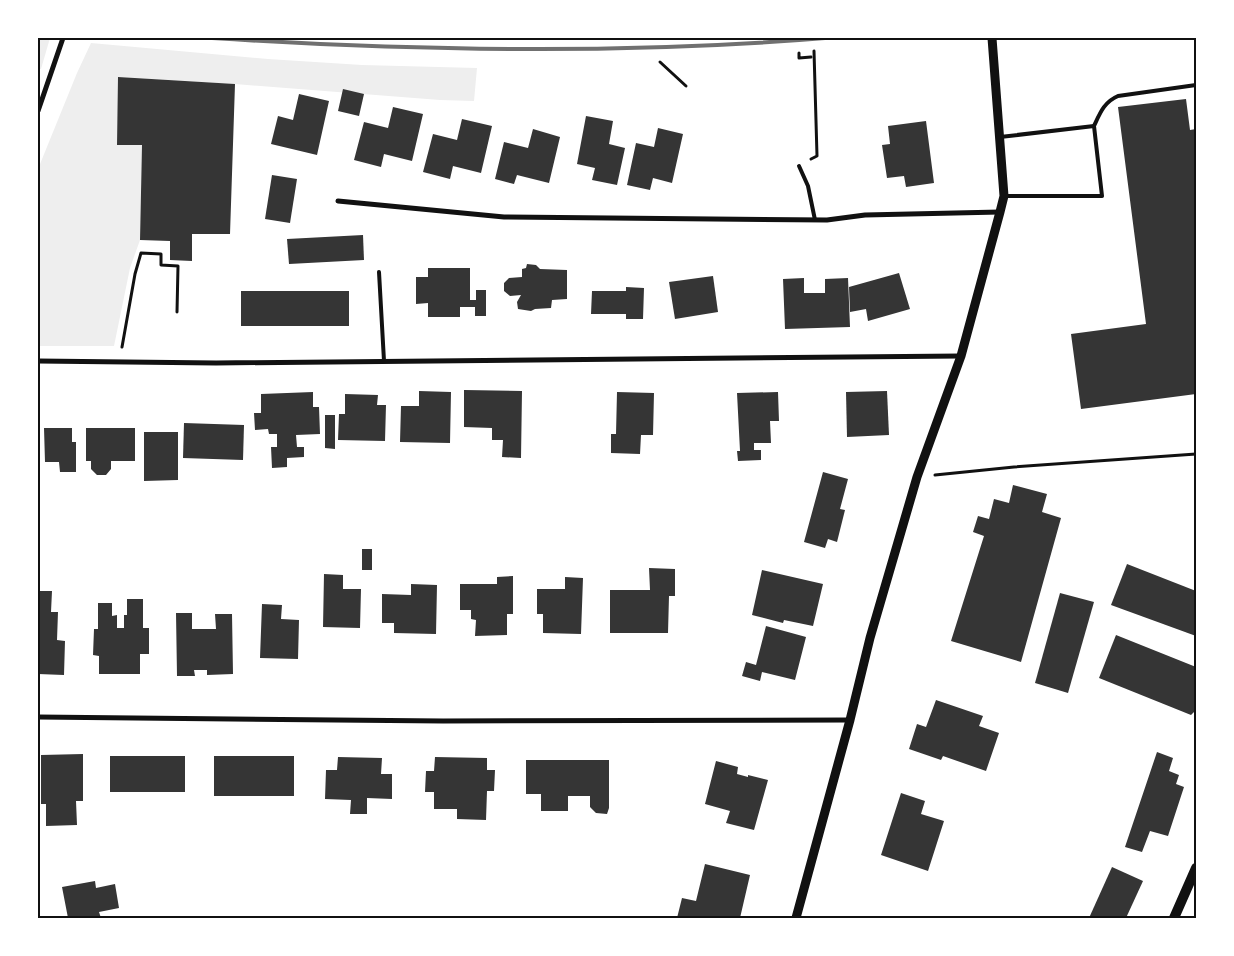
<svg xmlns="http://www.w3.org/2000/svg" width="1234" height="956" font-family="'Space Grotesk',sans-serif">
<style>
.green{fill:#eee}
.building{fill:#353535}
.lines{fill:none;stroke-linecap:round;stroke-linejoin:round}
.path{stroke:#111;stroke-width:3}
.service{stroke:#111;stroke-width:4}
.minor{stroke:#111;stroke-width:5}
.tertiary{stroke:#111;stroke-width:9}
.secondary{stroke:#111;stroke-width:10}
.rail{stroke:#707070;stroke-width:4}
.neatline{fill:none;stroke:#111;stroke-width:2}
</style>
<rect width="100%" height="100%" fill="#fff"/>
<g class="green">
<path d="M38,38H50L41,69H38Z"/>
<path d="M91,43L268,59L362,65L477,68L474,101L440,100L235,84L119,77L117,144L142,145L140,240L130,268L114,346H38V169L77,73Z"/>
</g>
<g class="building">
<path d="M118,77L235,84L230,234H192V261L170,260V241L140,240L142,145H117Z"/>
<path d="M343,89L364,94L359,116L338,111Z"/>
<path d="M299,94L329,101L317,155L271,144L278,116L293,120Z"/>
<path d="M1186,99L1190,130L1196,129V394L1081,409L1071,334L1146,324L1118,107Z"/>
<path d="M393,107L423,114L412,161L384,154L381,167L354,160L364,122L388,128Z"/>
<path d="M586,116L613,121L609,144L625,148L617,185L592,180L595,168L577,164Z"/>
<path d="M462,119L492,126L481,173L453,166L450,179L423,172L433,134L457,140Z"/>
<path d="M926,121L934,183L906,187L904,176L887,178L882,145L890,144L888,126Z"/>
<path d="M658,128L683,134L672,183L653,178L650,190L627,185L636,143L654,147Z"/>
<path d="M533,129L560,137L549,183L517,175L514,184L495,179L504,142L528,148Z"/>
<path d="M272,175L297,179L290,223L265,219Z"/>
<path d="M363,235L364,260L289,264L287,239Z"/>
<path d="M527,264L536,265L540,269L567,270V299L552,300L551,308L535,309L531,311L518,309L517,302L521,295L510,296L504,291V283L509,278L522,277V269L526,268Z"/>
<path d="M428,268H470V300H476V290H486V316H475V307H460V317H428V303L416,304V277H428Z"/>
<path d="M899,273L910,309L868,321L866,309L850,312L849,287Z"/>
<path d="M713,276L718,312L675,319L669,282Z"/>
<path d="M804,278V293H825V279L848,278L850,327L785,329L783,279Z"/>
<path d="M626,287L644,288L643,319H626V314H591L592,291H626Z"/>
<rect x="241" y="291" width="108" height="35"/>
<path d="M464,390L522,391L521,458L502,457L503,440H492V428L464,427Z"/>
<path d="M419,391L451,392L450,443L400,442L401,406H419Z"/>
<path d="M887,391L889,435L847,437L846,392Z"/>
<path d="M313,392V407H319L320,434L296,435L297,447H304V457L287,458V467L272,468L271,447H277V434H269L268,429L255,430L254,413H261V394Z"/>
<path d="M617,392L654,393L653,435H641L640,454L611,453V434H616Z"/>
<path d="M778,392L779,421H770L771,443H754V450H761V460L738,461L737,451H740L737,393Z"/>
<path d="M345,394L378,395L377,405H386L385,441L338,440L339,414H345Z"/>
<path d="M325,415H335V449L325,448Z"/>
<path d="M184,423L244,425L243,460L183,458Z"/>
<path d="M44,428H72V442H76V472H60L59,462H45Z"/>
<path d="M86,428H135V461H111V469L106,475H97L91,469V461H86Z"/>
<path d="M144,432H178V480L144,481Z"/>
<path d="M823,472L848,479L840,509L845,510L837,542L828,539L825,548L804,542Z"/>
<path d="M1013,485L1047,494L1042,512L1061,518L1021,662L951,641L984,536L973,532L978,516L989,519L994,499L1009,503Z"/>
<rect x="362" y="549" width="10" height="21"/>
<path d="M1127,564L1196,591V636L1111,605Z"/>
<path d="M649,568L675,569V596H669L668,633H610V590H650Z"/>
<path d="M762,570L823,584L813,626L784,620L783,623L752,615Z"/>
<path d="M324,574L343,575V589H361L360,628L323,627Z"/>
<path d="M513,576V614H507V635L475,636L476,620L471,619V610H460V584H497V577Z"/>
<path d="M565,577L583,578L581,634L543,633V614H537V589H565Z"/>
<path d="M411,584L437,585L436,634L394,633V623H382V594L411,595Z"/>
<path d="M38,591H52L51,612H58L57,640L65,641L64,675L38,674Z"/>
<path d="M1060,593L1094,602L1068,693L1035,683Z"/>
<path d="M127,599H143V628H149V654H140V674H99V656L93,655L94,629H98V603H112V616L117,615V628H124V615H127Z"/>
<path d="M262,604L282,605L281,619L299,620L298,659L260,658Z"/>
<path d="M176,613H192V629H216L215,614H232L233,674L207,675V670H194L195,676H177Z"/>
<path d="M766,626L806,637L795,680L762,672L760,681L742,676L746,662L756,665Z"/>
<path d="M1116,635L1196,667V710L1191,715L1099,678Z"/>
<path d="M936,700L983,716L979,726L999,733L986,771L943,756L941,760L909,749L917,724L926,727Z"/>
<path d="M1157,752L1173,758L1169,771L1179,775L1176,784L1184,787L1168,836L1150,831L1142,852L1125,847Z"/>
<path d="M83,754V801H76L77,825L46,826V804H41V755Z"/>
<rect x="110" y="756" width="75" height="36"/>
<rect x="214" y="756" width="80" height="40"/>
<path d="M338,757L382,758L381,774H392V799L367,798V814H350L351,800L325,799L326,770H337Z"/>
<path d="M435,757L487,758V770H495L494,791H487L486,820L457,819V809H434V792H425L426,771H434Z"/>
<path d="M526,760H609V808L607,814L596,813L590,807V796H568V811H541V794H526Z"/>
<path d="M716,761L738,767L737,774L748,777V775L768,780L754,830L726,823L730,811L705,804Z"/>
<path d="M901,793L925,801L921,814L944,821L928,871L881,855Z"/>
<path d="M705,864L750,875L740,918L725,916L724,918H677L682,898L696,901Z"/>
<path d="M1112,867L1143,881L1126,918H1089Z"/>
<path d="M95,881L96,888L115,884L119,908L99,912L101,918H68L62,887Z"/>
</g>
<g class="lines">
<g class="path">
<path d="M799,53V58L811,57"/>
<path d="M660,62L686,86"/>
<path d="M811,159L817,156L814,51"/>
<path d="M122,347L135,274L141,253L161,254V265L178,266L177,312"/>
<path d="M935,475L1014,467L1196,454"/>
</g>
<g class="service">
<path d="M1094,126C1100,113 1104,102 1118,96L1196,85"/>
<path d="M1000,137L1094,126L1102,196H1004"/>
<path d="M799,166L808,186L815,220"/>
<path d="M379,272L384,361"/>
</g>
<g class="minor">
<path d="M38,111L63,38"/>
<path d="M338,201L504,217L827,220L865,215L1000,212"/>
<path d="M38,361L216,363L961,356"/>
<path d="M38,717L443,721L850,720"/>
</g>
<path class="tertiary" d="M796,918L850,720L870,638L917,477L961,356L1000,212L1004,196L992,38"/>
<path class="secondary" d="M1174,918L1196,868"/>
<path class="rail" d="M212,38C416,51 621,55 825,38"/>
</g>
<rect width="1234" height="956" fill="none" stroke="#ffffff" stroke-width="78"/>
<rect x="39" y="39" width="1156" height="878" class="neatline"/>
</svg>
